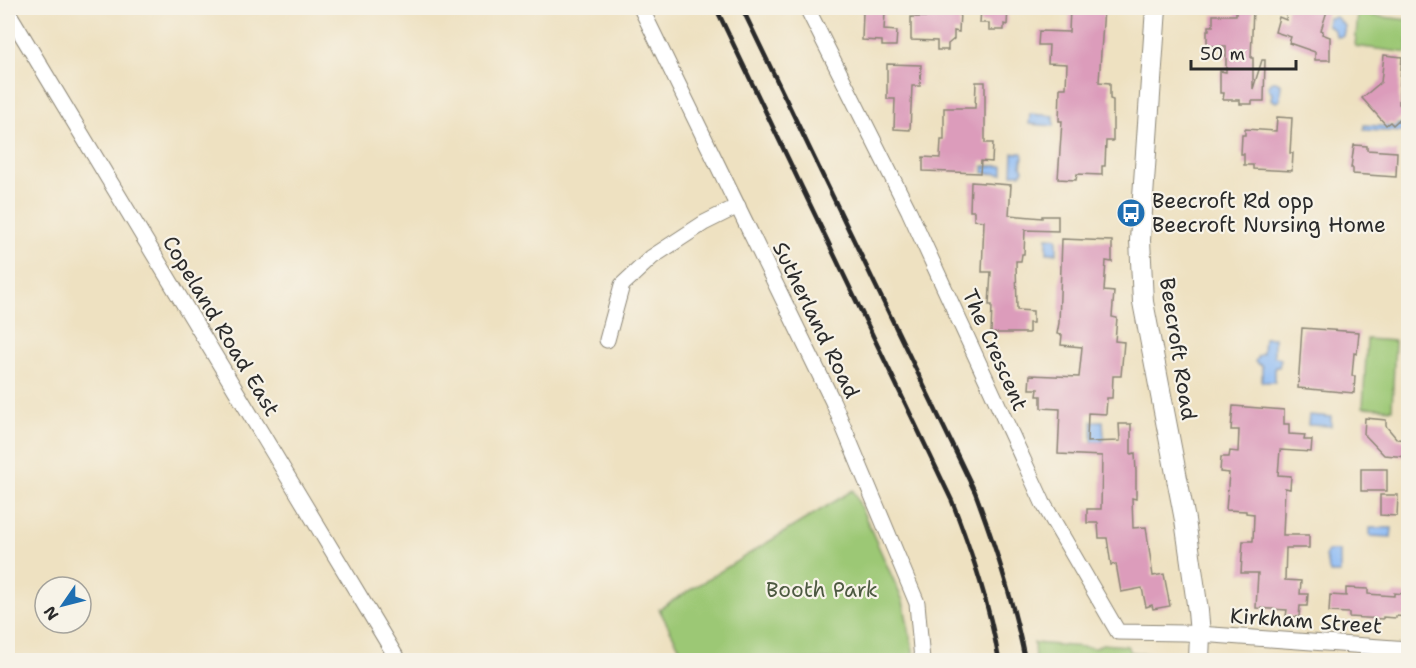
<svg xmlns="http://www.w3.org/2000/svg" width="1416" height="668" font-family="'Shantell Sans',sans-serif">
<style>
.green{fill:#9cc875;stroke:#647a50;stroke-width:1.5}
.water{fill:#8ab9f5;stroke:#5a7290;stroke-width:1.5}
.building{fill:#dc9cbb}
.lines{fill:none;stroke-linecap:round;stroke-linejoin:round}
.minor-casing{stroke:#8c8676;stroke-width:17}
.major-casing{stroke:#8c8676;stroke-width:22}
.minor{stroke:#fff;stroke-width:15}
.major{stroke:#fff;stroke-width:20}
.rail{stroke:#2b2b2b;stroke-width:4.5}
.labels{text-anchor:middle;stroke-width:4.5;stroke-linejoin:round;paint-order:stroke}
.poi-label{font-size:21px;fill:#2b2b2b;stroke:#f7f3e8;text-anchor:start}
.street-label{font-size:21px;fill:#2b2b2b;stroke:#f7f3e8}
.park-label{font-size:21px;fill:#4d5a41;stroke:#f7f3e8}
</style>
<rect width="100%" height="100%" fill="#f7f3e8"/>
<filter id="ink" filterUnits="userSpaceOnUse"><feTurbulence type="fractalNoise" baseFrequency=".0167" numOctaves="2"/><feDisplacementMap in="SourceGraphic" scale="12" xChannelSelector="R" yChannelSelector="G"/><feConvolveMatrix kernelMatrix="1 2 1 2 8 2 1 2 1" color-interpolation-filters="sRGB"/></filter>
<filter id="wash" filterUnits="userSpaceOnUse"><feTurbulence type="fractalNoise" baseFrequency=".008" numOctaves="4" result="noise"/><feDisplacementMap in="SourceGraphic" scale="24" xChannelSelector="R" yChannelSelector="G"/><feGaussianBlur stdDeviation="1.35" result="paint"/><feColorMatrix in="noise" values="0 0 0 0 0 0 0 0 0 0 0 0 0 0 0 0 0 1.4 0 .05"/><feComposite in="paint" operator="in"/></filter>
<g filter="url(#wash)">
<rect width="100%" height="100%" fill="#eee1c1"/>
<g class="green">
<path d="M1358,14L1408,20V53L1355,46Z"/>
<path d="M1367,339L1395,341L1392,409L1363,407Z"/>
<path d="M853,490L903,601L915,660H686L659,609Z"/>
<path d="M1034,643L1096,648L1102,644L1127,646L1131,652L1174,657L1175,660H1035Z"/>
</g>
<g class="water">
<path d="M1336,17L1345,26L1343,36L1337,37L1333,29L1327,25L1328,18Z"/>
<path d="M1273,81H1276L1281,84L1280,100L1276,102L1271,99L1272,94L1268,87Z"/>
<path d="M1030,114L1054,116V126L1029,124Z"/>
<path d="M1398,124L1404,125V132L1364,130V125L1396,127Z"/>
<path d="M1013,153H1022L1023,157L1021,166L1023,170L1021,174H1012Z"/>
<path d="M984,166H1003V174L984,173Z"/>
<path d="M1047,237L1057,238V253H1047Z"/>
<path d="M1264,338H1274V356L1281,359L1279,367H1275V382H1262V366L1255,362L1258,356L1263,353Z"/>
<path d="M1309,415L1331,417V426L1308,425Z"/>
<path d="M1092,421H1103L1104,438L1102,442H1092Z"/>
<path d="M1370,528H1392L1391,537L1370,536Z"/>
<path d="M1328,551H1340V573H1330L1325,556Z"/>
</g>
<g id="blocks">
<g class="building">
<path d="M981,8H1008L1007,25L1004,24V30H989V23H980Z"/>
<path d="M1070,8H1104L1099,82L1110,83V99L1113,100V141H1106L1105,166H1102V175L1077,174L1076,180L1058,179L1062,121H1059L1060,88H1066L1067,64L1048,63L1049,45H1038L1039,31L1069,32Z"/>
<path d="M1236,8H1253L1251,58H1253V89L1262,60H1265L1264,101H1252V104H1240V100H1223L1224,93H1220V71L1226,72V46H1207V30H1209V26H1213V15H1236Z"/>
<path d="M1287,8H1328L1321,30L1323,31L1322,34L1330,37V60H1315V52L1289,43L1291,37L1275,32L1279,17L1286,20Z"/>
<path d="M863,11L885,12L884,30L897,31L896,46H882V41L862,40Z"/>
<path d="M926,12H960L959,32L954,31V39L948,44V50H937V41L911,40V17H926Z"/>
<path d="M1384,55L1402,57L1399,93V104L1405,110L1404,115L1393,125L1390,122L1386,125L1362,98L1381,82Z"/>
<path d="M887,64L921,65L920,86H912L910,130L894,129L895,99H887Z"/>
<path d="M976,82H985V143H993L992,162L981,161L980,173L923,171V157L940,158L941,140H944V108H975Z"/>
<path d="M1277,117L1292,118L1290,153H1293L1292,171L1253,169V165H1244V154H1241L1242,135H1245V129L1276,131Z"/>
<path d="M1354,145L1367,146V150L1397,152L1396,177L1353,174V168H1351Z"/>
<path d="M971,182L1011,185L1009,215L1042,218V216H1058V231L1025,230L1024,254H1022L1021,261H1016L1017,310L1033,311V323H1029V333H991L992,305H989L991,272H982L984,221L974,220V211H970Z"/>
<path d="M1062,239L1112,241V262L1106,261L1104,291L1114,292L1112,317L1117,318L1115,341L1124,342L1121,376H1113L1112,398H1107L1106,414L1088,413L1087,442L1120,441L1119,424H1131V454L1135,453L1136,472V499L1132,498L1133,528L1146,527L1153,576L1164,574L1170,606L1153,609L1152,605L1146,607L1142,588L1121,592L1116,564L1111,565L1107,538H1099L1098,523H1087V509H1101L1102,456L1058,454L1060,409L1041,408V396H1037L1038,389H1029L1030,375L1079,377L1082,347L1061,345L1062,335L1057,334L1059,323Z"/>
<path d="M1302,328L1359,332L1357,354L1354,353L1352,376H1355L1354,393L1298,388Z"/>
<path d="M1233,406L1284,410V424H1289V434L1305,435L1304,440H1312L1311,452L1280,450L1278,475L1291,476L1290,489L1285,488L1283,535H1309V548H1286L1285,580L1301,581L1300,594H1308L1307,606H1300L1299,617L1286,616L1287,610L1256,608L1258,573H1241L1243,541H1253L1254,514L1246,513V511L1226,510L1229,473L1220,472L1221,457H1229L1230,451L1238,452L1239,430H1231Z"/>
<path d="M1365,418L1386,420V426L1397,439L1408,440V457L1384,455L1364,434Z"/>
<rect x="1361" y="469" width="26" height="22"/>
<path d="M1380,495H1398L1397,516L1380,515Z"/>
<path d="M1346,588L1368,589V594L1394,596V593L1405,594L1408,596V617L1396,616V618L1383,617V619L1349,617V613L1329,612L1330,595L1346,596Z"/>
</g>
</g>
</g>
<g filter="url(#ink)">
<use href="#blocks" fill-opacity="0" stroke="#8c8676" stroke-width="1.5"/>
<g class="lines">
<g class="minor-casing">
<g id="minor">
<path d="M641,8L833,402L917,603L922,660"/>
<path d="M807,8L909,211L1043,503L1118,632L1185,633L1408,649"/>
<path d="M8,12L398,660"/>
<path d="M607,340L622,285L652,257L704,223L738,206"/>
</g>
</g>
<g class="major-casing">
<path id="major" d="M1156,8L1140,240L1143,302L1185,520L1198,611L1200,634L1199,660"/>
</g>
<use href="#minor" class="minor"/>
<use href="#major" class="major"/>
<g class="rail">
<path d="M716,8L952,501C973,556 989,603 999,660"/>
<path d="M742,8L975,492C996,548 1014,602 1025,660"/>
</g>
</g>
</g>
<defs>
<g id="bus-disc" transform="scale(1.5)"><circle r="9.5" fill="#1f6fb2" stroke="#f7f3e8"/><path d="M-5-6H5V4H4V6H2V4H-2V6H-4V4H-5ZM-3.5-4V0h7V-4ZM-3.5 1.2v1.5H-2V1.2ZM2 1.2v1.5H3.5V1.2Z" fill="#fff"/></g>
</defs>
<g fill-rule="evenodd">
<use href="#bus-disc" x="1131" y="213"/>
</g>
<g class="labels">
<g class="poi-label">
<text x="1152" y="208">Beecroft Rd opp<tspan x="1152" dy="24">Beecroft Nursing Home</tspan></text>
</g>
<g class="street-label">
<text transform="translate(816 320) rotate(64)" y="7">Sutherland Road</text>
<text transform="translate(221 326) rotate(59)" y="7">Copeland Road East</text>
<text transform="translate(1178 349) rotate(81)" y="7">Beecroft Road</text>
<text transform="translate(995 350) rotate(66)" y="7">The Crescent</text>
<text transform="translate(1306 621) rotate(4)" y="7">Kirkham Street</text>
</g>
<g class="park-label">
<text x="822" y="597">Booth Park</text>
</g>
</g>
<rect width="1416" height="668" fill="none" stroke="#f7f3e8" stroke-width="30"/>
<g transform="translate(63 605) rotate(235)"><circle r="28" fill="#f7f3e8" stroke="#a5a39c" stroke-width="1.5"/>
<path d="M0-4.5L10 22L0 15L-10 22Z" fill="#1f6fb2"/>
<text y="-9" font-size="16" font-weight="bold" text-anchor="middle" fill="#2b2b2b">N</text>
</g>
<path d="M1191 60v9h105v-9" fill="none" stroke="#2b2b2b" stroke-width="3"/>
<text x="1200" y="60" font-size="18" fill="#2b2b2b" stroke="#f7f3e8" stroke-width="4.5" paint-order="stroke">50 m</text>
</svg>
